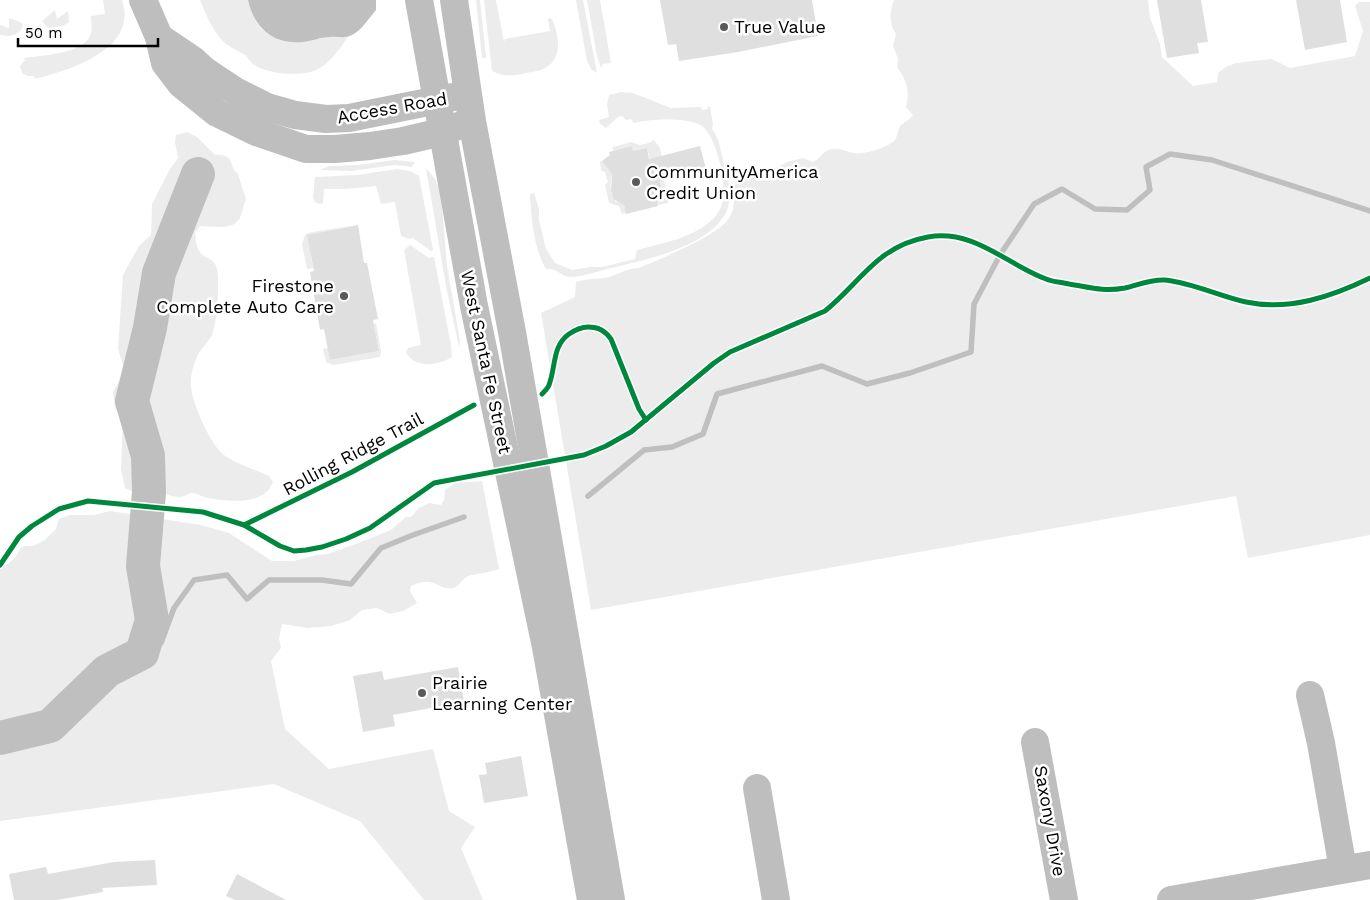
<svg xmlns="http://www.w3.org/2000/svg" width="1370" height="900" font-family="'Work Sans',sans-serif">
<style>
.green{fill:#ececec}
.water{fill:#bfbfbf}
.lines{fill:none;stroke-linecap:round;stroke-linejoin:round}
.stream{stroke:#bfbfbf;stroke-width:5.5}
.river{stroke:#bfbfbf;stroke-width:34}
.building{fill:#dfdfdf}
.minor{stroke:#bebebe;stroke-width:28}
.cycleway-casing{stroke:#fff;stroke-width:8}
.cycleway{stroke:#00873e;stroke-width:5}
.poi-dot{fill:#595959;stroke:#fff;stroke-width:2}
.labels{text-anchor:middle;stroke-width:5;stroke-linejoin:round;paint-order:stroke}
.poi-label{font-size:18px;fill:#000;stroke:#fff;text-anchor:start}
.street-label{font-size:18px;fill:#000;stroke:#fff}
</style>
<rect width="100%" height="100%" fill="#fff"/>
<g class="green">
<path d="M103,0H122C139,49 70,70 35,79L34,76H27L22,73L20,66L25,60L24,58C43,55 82,54 90,36C93,30 91,23 91,16L105,14Z"/>
<path d="M200,0H248C257,40 280,43 317,39C321,39 325,37 329,37C335,36 342,38 348,37C339,49 330,64 316,70C302,77 265,74 253,64C249,61 248,57 245,55C236,49 227,47 220,38C211,26 205,13 200,0Z"/>
<path d="M476,0H480L486,58H482Z"/>
<path d="M484,0H496L504,42L505,39L550,31L548,19L549,18L552,19C559,35 563,59 545,68C540,71 532,72 526,73C514,76 503,77 492,71Z"/>
<path d="M576,0H583L597,73L591,69L587,61Z"/>
<path d="M587,0H600L611,63L603,64L601,68L597,56Z"/>
<path d="M894,0H1148L1150,18L1160,44L1162,57L1193,86L1217,82L1218,73L1226,67L1236,63L1272,59L1290,68L1355,56L1363,31L1355,6L1359,2H1370V535L1248,558L1236,496L591,610L541,313L575,297L576,282C586,279 594,279 604,278C617,276 626,268 639,268C660,259 720,235 730,217C736,206 733,194 736,182L749,175H763L787,162L803,158L813,162C819,159 823,152 829,150C838,146 846,152 855,153C864,155 889,147 895,140C898,136 897,129 901,125C905,122 909,120 913,115L906,107C910,92 907,80 897,67L898,59L893,46L896,34C889,24 889,12 894,0Z"/>
<path d="M55,10L57,19L68,11L69,22L63,26L48,28L42,21Z"/>
<path d="M9,18L20,22L23,25C20,36 9,37 0,35V25L9,28Z"/>
<path d="M621,92L633,93L671,108L701,107L702,110L708,109L707,106L710,107L713,124L712,129C720,139 721,153 724,165C729,181 733,194 727,210C712,247 641,261 607,269C596,272 584,276 573,277C563,278 561,272 552,269C550,269 548,269 546,269C534,250 531,216 530,194L534,193L539,209V220L546,249L555,263L572,270L590,267H602L635,259L637,250C663,243 694,238 714,218C719,212 723,205 723,198C726,180 716,136 702,126C688,117 650,119 634,123L631,119L626,120L622,116H619L606,128L600,124L599,120L609,117L607,104L609,95Z"/>
<path d="M187,132L197,137L215,155C235,153 228,166 238,174L246,199C244,204 243,209 241,215C236,232 213,226 200,226L195,233C196,238 196,245 198,249C204,262 218,254 218,278C218,296 218,317 212,335C208,343 200,349 197,357C193,365 190,378 191,387C193,405 210,444 224,455C238,465 254,469 269,476L273,482C264,507 227,501 207,498C202,497 197,493 192,493C187,494 182,498 177,497C170,496 163,493 155,492C143,490 137,495 125,488L121,469L123,420L115,408L113,392L122,376L123,365L118,349L123,275L139,246L151,235L152,204L170,169L178,158L175,142L176,135Z"/>
<path d="M654,140L660,148L667,179L664,180L669,200L668,203L658,205L655,194L663,191L655,159L650,160L647,148L633,151L632,146L613,151V147L631,142L640,145L649,143Z"/>
<path d="M394,160L415,162L412,167L395,165L351,171L320,170L329,166L357,165Z"/>
<path d="M600,161H602L612,174C610,184 609,194 616,202H623L626,213L622,214L619,206L609,203L605,185L608,182L605,172L601,171Z"/>
<path d="M426,168L435,179L441,194L447,266L460,341L459,347L446,286Z"/>
<path d="M397,169L410,171L419,176L433,250L431,251L413,238L409,239L401,236L395,202L381,204L376,186L346,189H324L323,203L320,204L316,203L313,198L315,177L357,175Z"/>
<path d="M354,225L308,235L313,268L307,269L302,244L305,235L308,233Z"/>
<path d="M410,245L429,258L434,257L451,345L452,357C437,366 415,369 406,352L408,348L421,345L404,250Z"/>
<path d="M376,323L381,351L380,357L334,365L326,362L323,349L328,348L330,360L379,351L374,324Z"/>
<path d="M482,481L499,569C492,572 474,574 468,576C462,579 460,586 453,588C438,591 435,574 411,586L410,591L417,603L403,611L390,614L377,608L362,610L350,620L331,626L308,628L282,624L279,638L281,648L271,661L285,729L329,769L433,749L449,811L475,827L461,848L483,900H424L360,821L274,784L0,821V565L5,566L15,558L20,549L24,546H33L45,540L56,529L59,519L70,515H94L110,511L201,525L229,533L272,561H294L316,555L328,554L361,542L391,530L406,517H411L419,508L429,503L441,505L444,500L445,490L455,483Z"/>
</g>
<path class="water" d="M248,0H376V10C369,18 361,31 352,35C345,39 338,36 330,37C321,37 312,41 303,42C273,45 254,28 248,0Z"/>
<g class="lines">
<g class="stream">
<path d="M588,496L644,450L672,447L703,434L717,394L822,366L867,384L910,373L971,352L974,304L1000,255L1034,204L1062,189L1095,209L1127,210L1150,190L1146,167L1170,154L1212,160L1370,211"/>
<path d="M142,653L161,643L174,608L194,580L227,575L247,599L269,580H322L351,584L381,548L413,535L464,517"/>
</g>
<path class="river" d="M0,738L50,726L107,671L142,653L152,620L143,566L149,492L148,456L132,401L150,328L159,273L198,174"/>
</g>
<g class="building">
<path d="M660,0H812L818,36L738,52L679,61L676,44L668,45Z"/>
<path d="M1157,0H1201L1208,42L1197,43L1199,53L1167,58Z"/>
<path d="M1296,0H1340L1347,42L1305,50Z"/>
<path d="M632,146L633,151L647,148L649,159L700,146L706,169L660,181L663,192L656,193L658,206L626,214L624,205L613,199L611,190L612,174L602,161L610,155L609,152Z"/>
<path d="M358,225L364,263H367L378,319L373,320L379,351L330,360L324,329L320,330L310,272L314,271L307,235Z"/>
<path d="M458,667L464,702L393,715L395,726L363,732L353,676L382,671L384,680Z"/>
<path d="M521,756L528,796L484,803L479,775L487,774L485,763Z"/>
<path d="M155,860L157,885L102,888L103,892L57,900H14L9,874L46,867L48,874L114,862Z"/>
<path d="M237,874L286,900H235L226,896Z"/>
</g>
<g class="lines">
<g class="minor">
<path d="M143,0L159,37L165,63L181,84L217,113L256,132L306,149H335L370,146L403,141L442,132L458,126"/>
<path d="M419,0L474,306L546,647L591,900"/>
<path d="M454,0L472,121L512,332L611,900"/>
<path d="M159,37L193,60L205,71L235,91L267,107L295,115L326,119L349,118L453,97"/>
<path d="M1310,695L1321,743L1343,869"/>
<path d="M1035,742L1064,900"/>
<path d="M757,788L776,900"/>
<path d="M1171,900L1370,865"/>
</g>
<g class="cycleway-casing">
<g id="cycleway">
<path d="M542,394C545,391 548,388 549,385C556,367 552,346 569,334C575,330 581,327 588,327C599,327 605,331 611,339L639,409L646,420"/>
<path d="M244,525L352,472L474,405"/>
<path d="M0,565L19,537L32,526L59,509L88,501L203,512L244,525L280,546L294,551L306,550L322,547L346,539L370,528L434,483L584,455L606,446L631,432L714,363L730,352L825,311C861,282 877,246 928,237C974,229 1006,264 1046,279C1053,282 1061,282 1069,284C1089,287 1103,292 1125,288C1138,285 1151,279 1165,280C1193,283 1219,296 1246,302C1289,311 1331,297 1370,278"/>
</g>
</g>
<use href="#cycleway" class="cycleway"/>
</g>
<g class="poi-dot">
<circle cx="724" cy="27" r="5"/>
<circle cx="636" cy="182" r="5"/>
<circle cx="344" cy="296" r="5"/>
<circle cx="422" cy="693" r="5"/>
</g>
<g class="labels">
<g class="poi-label">
<text x="734" y="33">True Value</text>
<text x="646" y="178">CommunityAmerica<tspan x="646" dy="21">Credit Union</tspan></text>
<text x="334" y="292" text-anchor="end">Firestone<tspan x="334" dy="21">Complete Auto Care</tspan></text>
<text x="432" y="689">Prairie<tspan x="432" dy="21">Learning Center</tspan></text>
</g>
<g class="street-label">
<text transform="translate(392 108) rotate(-10)" y="6">Access Road</text>
<text transform="translate(486 362) rotate(78)" y="6">West Santa Fe Street</text>
<text transform="translate(353 454) rotate(-28)" y="6">Rolling Ridge Trail</text>
<text transform="translate(1050 821) rotate(80)" y="6">Saxony Drive</text>
</g>
</g>
<path d="M18 38v8h140v-8" fill="none" stroke="#000000" stroke-width="2.5"/>
<text x="25" y="38" font-size="15" fill="#000000" stroke="#ffffff" stroke-width="4" paint-order="stroke">50 m</text>
</svg>
